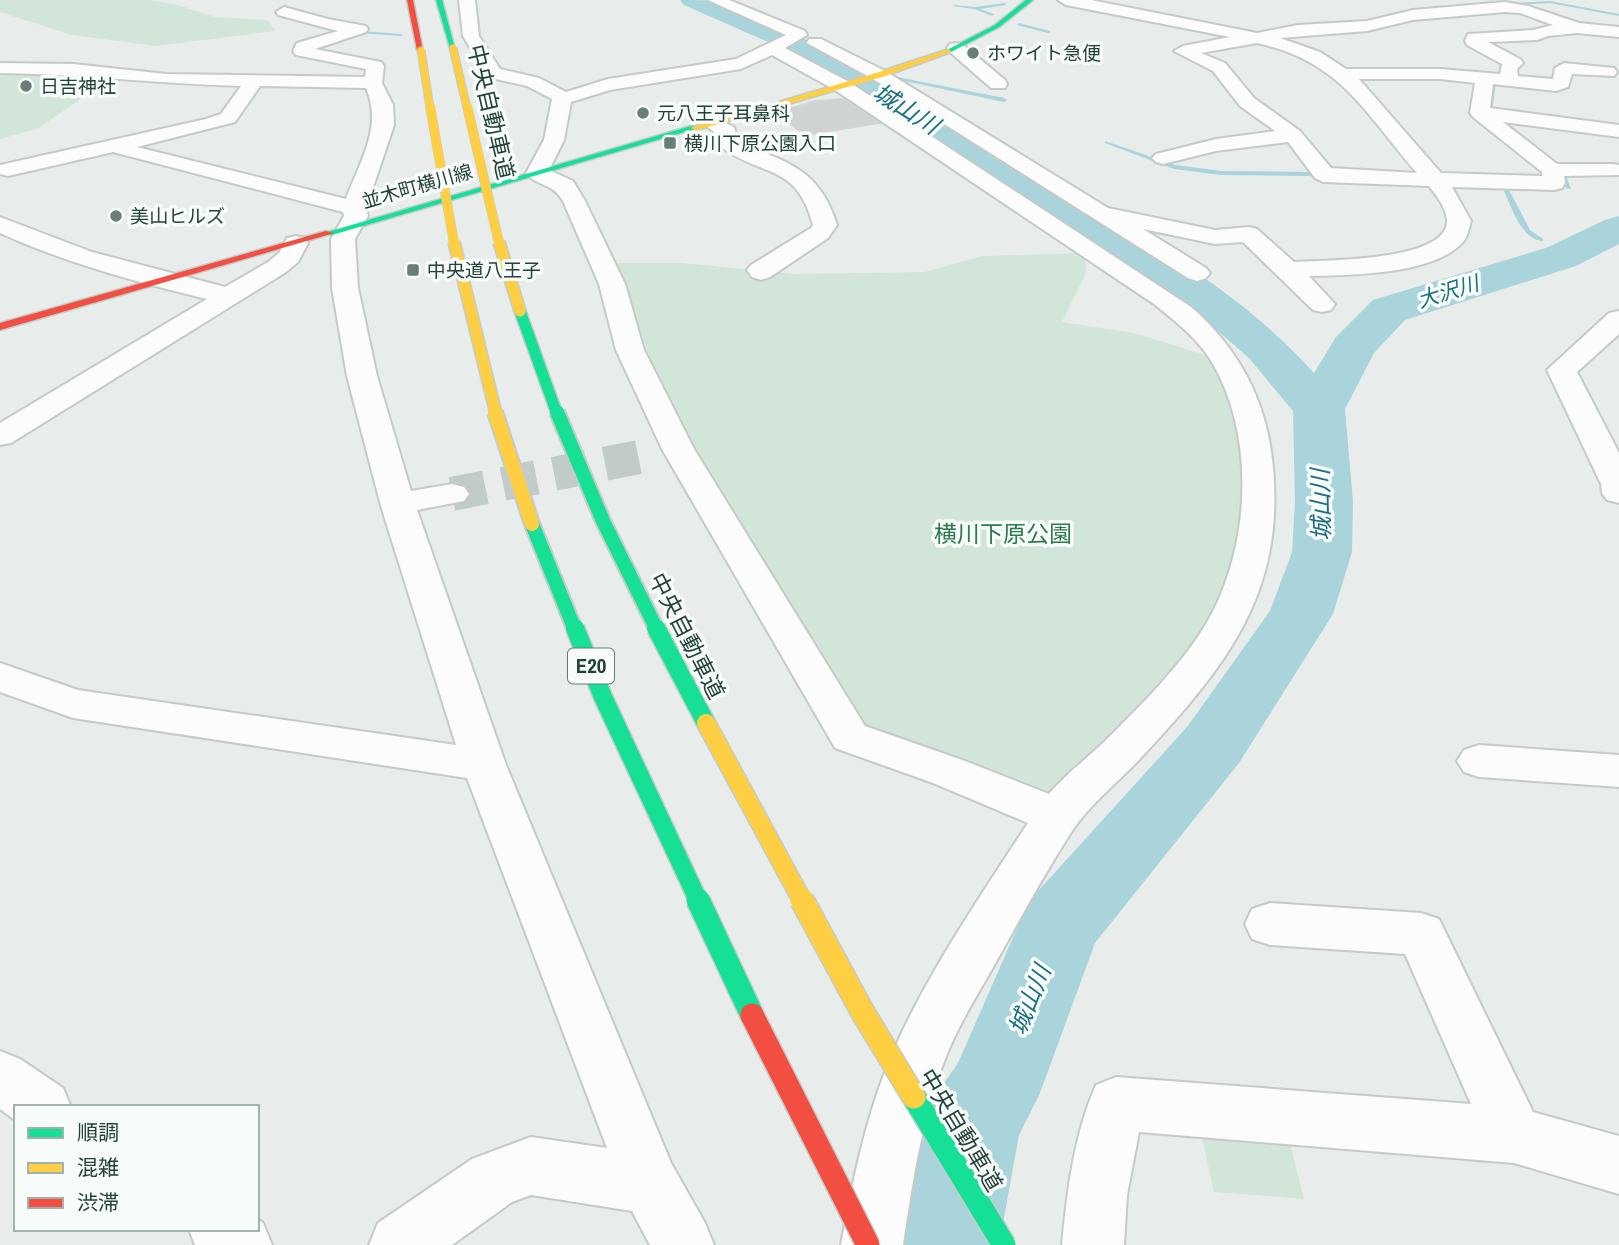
<svg xmlns="http://www.w3.org/2000/svg" width="1619" height="1245" font-family="'Archivo Narrow','Noto Sans JP',sans-serif">
<style>
.green{fill:#d1e6d8}
.lines{fill:none;stroke-linecap:round;stroke-linejoin:round}
.stream{fill:#a9d4db;fill-rule:evenodd}
.river{fill:#a9d4db;fill-rule:evenodd}
.building{fill:#cfd4d2;stroke:#d1d6d4;stroke-width:2}
.street-tunnel{stroke:#c1cbc8;stroke-width:34;stroke-dasharray:34 18;stroke-linecap:butt}
.street-casing{stroke:#c5cac8;stroke-width:4}
.fast-casing{stroke:#c3cbc8;stroke-width:3}
.slow-casing{stroke:#c3cbc8;stroke-width:3}
.jam-casing{stroke:#c3cbc8;stroke-width:3}
.street{fill:#fcfcfc;fill-rule:evenodd}
.fast{fill:#16e098;fill-rule:evenodd}
.slow{fill:#ffcf43;fill-rule:evenodd}
.jam{fill:#f24e42;fill-rule:evenodd}
.fast-bridge-far3-casing{stroke:#c3ccc9;stroke-width:14;stroke-linecap:butt}
.fast-bridge-far2-casing{stroke:#c3ccc9;stroke-width:18;stroke-linecap:butt}
.fast-bridge-far1-casing{stroke:#c3ccc9;stroke-width:21;stroke-linecap:butt}
.fast-bridge-casing{stroke:#c3ccc9;stroke-width:26;stroke-linecap:butt}
.slow-bridge-far5-casing{stroke:#c3ccc9;stroke-width:9;stroke-linecap:butt}
.slow-bridge-far4-casing{stroke:#c3ccc9;stroke-width:10;stroke-linecap:butt}
.slow-bridge-far3-casing{stroke:#c3ccc9;stroke-width:14;stroke-linecap:butt}
.slow-bridge-far2-casing{stroke:#c3ccc9;stroke-width:18;stroke-linecap:butt}
.slow-bridge-far1-casing{stroke:#c3ccc9;stroke-width:21;stroke-linecap:butt}
.slow-bridge-casing{stroke:#c3ccc9;stroke-width:26;stroke-linecap:butt}
.jam-bridge-casing{stroke:#c3ccc9;stroke-width:26;stroke-linecap:butt}
.fast-bridge-far3{stroke:#16e098;stroke-width:11}
.fast-bridge-far2{stroke:#16e098;stroke-width:14}
.fast-bridge-far1{stroke:#16e098;stroke-width:18}
.fast-bridge{stroke:#16e098;stroke-width:23}
.slow-bridge-far5{stroke:#ffcf43;stroke-width:7}
.slow-bridge-far4{stroke:#ffcf43;stroke-width:9}
.slow-bridge-far3{stroke:#ffcf43;stroke-width:11}
.slow-bridge-far2{stroke:#ffcf43;stroke-width:14}
.slow-bridge-far1{stroke:#ffcf43;stroke-width:18}
.slow-bridge{stroke:#ffcf43;stroke-width:23}
.jam-bridge{stroke:#f24e42;stroke-width:23}
.poi-dot{fill:#697e78;stroke:#f7fbf9;stroke-width:2.5}
.labels{text-anchor:middle;stroke-width:7;stroke-linejoin:round;paint-order:stroke}
.far-poi-label{font-size:19px;fill:#24423a;stroke:#f7fbf9;text-anchor:start}
.far-street-label{font-size:19px;fill:#24423a;stroke:#f7fbf9}
.far-water-label{font-size:21px;font-style:italic;fill:#1c6f80;stroke:#f7fbf9}
.shield{fill:#f7fbf9;stroke:#637a73;stroke-width:2}
.shield-label{font-size:21px;font-weight:bold;fill:#24423a}
.street-label{font-size:23px;fill:#24423a;stroke:#f7fbf9}
.park-label{font-size:23px;fill:#2d7a4b;stroke:#f7fbf9}
.water-label{font-size:24px;font-style:italic;fill:#1c6f80;stroke:#f7fbf9}
</style>
<rect width="100%" height="100%" fill="#e8edeb"/>
<g class="green">
<path d="M0,0H151L178,5L215,17L267,20L276,31L156,46L72,35L0,12Z"/>
<path d="M0,70L116,75L37,129L0,139Z"/>
<path d="M1085,253L1086,273L1062,322L1134,333L1215,358L1231,391L1250,480L1235,576L1187,658L1049,799L864,727L694,448L650,358L624,284L613,263H682L794,274L925,272L982,256Z"/>
<path d="M1201,1133L1289,1139L1304,1199L1214,1192Z"/>
</g>
<g class="lines">
<g class="stream">
<path d="M1485,0L1515,3L1550,1L1619,14V16L1550,3L1515,5Z"/>
<path d="M1005,3L1006,5L980,9L994,14L992,16L974,9L953,6L955,5L975,7Z"/>
<path d="M1019,23L1050,31V32L1048,33L1017,25Z"/>
<path d="M361,31L401,34L403,35L401,36L359,33Z"/>
<path d="M897,77L1004,98L1007,100L1004,102L895,79Z"/>
<path d="M1494,80L1496,81L1492,112L1489,114L1486,112L1492,81Z"/>
<path d="M1105,141L1175,165L1221,171L1315,172L1326,181L1321,182L1313,176L1221,175L1174,169L1105,143Z"/>
<path d="M1560,172L1565,173L1571,189L1566,188Z"/>
<path d="M1494,184L1507,186L1530,230L1543,239V241C1520,239 1512,207 1503,189L1492,187V185Z"/>
<path d="M1553,247H1557L1569,255L1564,256L1553,249Z"/>
</g>
<path class="river" d="M680,0C692,0 706,0 717,1C732,5 747,13 761,19C842,53 913,102 987,148C1104,220 1220,269 1314,373L1336,337L1373,300L1546,248L1605,220L1619,216V244L1576,266L1405,320L1374,353L1345,409L1353,502L1352,552L1333,614L1239,763L1095,943L1040,1093L1019,1135L999,1245H895L926,1121L940,1089L958,1063L1029,901L1187,727L1270,611L1292,552L1295,502L1293,411L1248,357L1183,301L1121,260L964,165L822,69L784,49L684,5Z"/>
</g>
<path class="building" d="M843,99L879,123L805,135L776,113L815,101Z"/>
<g class="lines">
<path class="street-tunnel" d="M452,494L649,455"/>
<g class="street-casing">
<g id="street">
<path d="M459,0H475L479,36L500,69L539,78L566,92L608,79L736,59L786,35L708,0H729L805,31L807,35L785,48L849,82L1191,307C1238,348 1265,398 1272,459C1288,593 1224,669 1138,761C1116,784 1090,804 1072,831C1043,876 1017,924 991,971C973,1002 954,1033 942,1067C921,1124 912,1185 903,1245H841C852,1185 864,1125 886,1069C919,985 979,898 1028,823L933,783L835,748L662,449L616,350L599,284L563,201C552,182 537,187 526,173L544,140L552,99L527,86L487,77L463,36ZM772,55L835,90L1154,304C1174,320 1196,337 1210,359C1260,440 1250,565 1195,641C1169,678 1135,711 1103,743C1085,760 1065,775 1049,794L965,761L865,726L694,449L644,350L625,284L585,201L573,181L549,170L564,140L571,102L610,90L741,69Z"/>
<path d="M1058,0H1091L1257,33L1298,25L1367,21L1413,10L1505,2L1528,6L1579,23L1619,27V37L1577,33L1548,36L1537,40L1488,42L1520,59L1523,63L1517,69L1518,76L1553,79L1555,68L1564,63L1614,68L1617,72L1614,76L1572,74L1568,87L1556,91L1493,84L1490,108L1619,125V137L1503,122L1557,164H1613L1619,165V175L1564,176L1565,183L1562,188L1554,190L1452,187L1471,221C1469,228 1468,236 1463,242C1433,275 1351,275 1309,276L1335,304L1331,310L1322,312L1313,310L1243,242L1215,244L1143,229L1206,268L1210,273L1206,278L1197,281L1188,278L873,79L807,43L809,39H821L885,71L1108,208L1215,230L1249,227L1257,229L1294,262C1323,260 1449,262 1447,220C1446,207 1436,195 1429,186L1323,182L1315,178L1288,142L1216,151L1163,164L1156,162L1152,158L1156,154L1216,139L1275,131L1240,106L1213,71L1174,51L1183,46L1230,37L1066,5ZM1505,12L1520,13L1553,25L1533,30L1468,34L1465,41L1467,45L1502,64L1500,74L1440,69H1346L1320,52L1280,38L1367,31L1413,20ZM1257,43C1341,61 1365,113 1417,173L1331,168L1300,131L1254,98L1225,63L1201,53ZM1359,79H1440L1475,83L1470,113L1473,117L1542,172V176L1441,173Z"/>
<path d="M284,7L328,19L366,26L368,29L366,32L315,49L381,62L384,66L382,83L393,105L394,125L366,208L368,216L355,239L358,288L377,376L411,491L452,484L464,487L469,494L464,501L417,510L506,765L671,1163L705,1223L714,1245H650L632,1211L531,1195L512,1202L452,1245H369L378,1223L472,1159L493,1151L531,1137L607,1148L467,778L73,718L0,692V663L78,690L456,745L381,506L347,376L332,288L331,239L344,216L343,212L113,152L8,176L0,174V165L206,119L221,114L241,86C160,84 81,74 0,73V63L73,64L166,74L365,77L366,69L296,55L293,51L297,43L338,31L278,15L276,12ZM260,86L366,88C383,127 360,161 346,199L137,147L235,122Z"/>
<path d="M956,43L962,44L1005,80L1007,84L1005,88H991L950,52L947,48L950,44Z"/>
<path d="M712,117L734,127L738,141L742,144C791,163 820,171 837,225L828,238L770,277L761,280L752,277L747,270L751,265L811,228L813,225C796,162 763,178 721,147L717,134L702,123L705,119Z"/>
<path d="M0,217L92,252L225,287L268,262L279,253L287,238L296,236L305,238L308,243L298,262L286,272L11,443L0,445V423L207,299C136,282 66,263 0,233Z"/>
<path d="M1619,311V334L1577,372L1619,453V503L1607,500L1602,493L1601,484L1547,370L1609,313Z"/>
<path d="M1479,745L1619,755V787L1479,777L1464,772L1457,761L1464,750Z"/>
<path d="M1270,903L1421,913L1439,919L1533,1112L1619,1136V1194L1514,1163L1139,1132L1127,1195L1124,1245H1062C1067,1192 1074,1134 1096,1085L1116,1077L1471,1104L1405,954L1270,945L1252,939L1245,924L1252,909Z"/>
<path d="M0,1051L20,1059L63,1088L71,1107H16V1121L0,1109Z"/>
<path d="M257,1219L263,1223L272,1245H195L189,1229H257Z"/>
</g>
</g>
<g class="fast-casing">
<g id="fast">
<path d="M436,0H442L455,49L450,48Z"/>
<path d="M1026,0H1033L999,27L951,52L945,51L995,25Z"/>
<path d="M691,126L698,128L332,235L324,233Z"/>
</g>
</g>
<g class="slow-casing">
<path id="slow" d="M949,49L951,52L882,77L697,130L690,128L876,73Z"/>
</g>
<g class="jam-casing">
<g id="jam">
<path d="M407,0H413L423,51L417,50Z"/>
<path d="M326,231L334,233L0,330V323Z"/>
</g>
</g>
<use href="#street" class="street"/>
<use href="#fast" class="fast"/>
<use href="#slow" class="slow"/>
<use href="#jam" class="jam"/>
<g class="fast-bridge-far3-casing">
<path id="fast-bridge-far3" d="M520,311L557,414"/>
</g>
<g class="fast-bridge-far2-casing">
<g id="fast-bridge-far2">
<path d="M557,412L603,521L657,630"/>
<path d="M532,524L575,630"/>
</g>
</g>
<g class="fast-bridge-far1-casing">
<g id="fast-bridge-far1">
<path d="M575,628L603,697L699,902"/>
<path d="M656,628L706,723"/>
</g>
</g>
<g class="fast-bridge-casing">
<g id="fast-bridge">
<path d="M698,900L752,1015"/>
<path d="M914,1097L1004,1245"/>
</g>
</g>
<g class="slow-bridge-far5-casing">
<g id="slow-bridge-far5">
<path d="M453,48L467,108"/>
<path d="M421,50L430,108"/>
</g>
</g>
<g class="slow-bridge-far4-casing">
<g id="slow-bridge-far4">
<path d="M430,106L454,243"/>
<path d="M467,106L499,243"/>
</g>
</g>
<g class="slow-bridge-far3-casing">
<g id="slow-bridge-far3">
<path d="M454,242L496,414"/>
<path d="M499,242L520,311"/>
</g>
</g>
<g class="slow-bridge-far2-casing">
<path id="slow-bridge-far2" d="M495,412L532,524"/>
</g>
<g class="slow-bridge-far1-casing">
<path id="slow-bridge-far1" d="M706,723L803,902"/>
</g>
<g class="slow-bridge-casing">
<path id="slow-bridge" d="M802,900L862,1011L914,1097"/>
</g>
<g class="jam-bridge-casing">
<path id="jam-bridge" d="M752,1015L868,1245"/>
</g>
<use href="#fast-bridge-far3" class="fast-bridge-far3"/>
<use href="#fast-bridge-far2" class="fast-bridge-far2"/>
<use href="#fast-bridge-far1" class="fast-bridge-far1"/>
<use href="#fast-bridge" class="fast-bridge"/>
<use href="#slow-bridge-far5" class="slow-bridge-far5"/>
<use href="#slow-bridge-far4" class="slow-bridge-far4"/>
<use href="#slow-bridge-far3" class="slow-bridge-far3"/>
<use href="#slow-bridge-far2" class="slow-bridge-far2"/>
<use href="#slow-bridge-far1" class="slow-bridge-far1"/>
<use href="#slow-bridge" class="slow-bridge"/>
<use href="#jam-bridge" class="jam-bridge"/>
</g>
<g class="poi-dot">
<circle cx="973" cy="53" r="7"/>
<circle cx="26" cy="86" r="7"/>
<circle cx="643" cy="113" r="7"/>
<rect x="663" y="136" width="14" height="14" rx="3.5"/>
<circle cx="116" cy="216" r="7"/>
<rect x="406" y="263" width="14" height="14" rx="3.5"/>
</g>
<g class="labels">
<g class="far-poi-label">
<text x="987" y="60">ホワイト急便</text>
<text x="40" y="93">日吉神社</text>
<text x="657" y="120">元八王子耳鼻科</text>
<text x="684" y="150">横川下原公園入口</text>
<text x="130" y="223">美山ヒルズ</text>
<text x="427" y="277">中央道八王子</text>
</g>
<g class="far-street-label">
<text transform="translate(417 186) rotate(-16)" y="7">並木町横川線</text>
</g>
<g class="far-water-label">
<text transform="translate(1448 292) rotate(-17)" y="7">大沢川</text>
</g>
<rect class="shield" x="568" y="648.5" width="46" height="35" rx="5"/>
<g class="shield-label">
<text x="591" y="673">E20</text>
</g>
<g class="street-label">
<text transform="translate(491 112) rotate(77)" y="8">中央自動車道</text>
<text transform="translate(687 636) rotate(63)" y="8">中央自動車道</text>
<text transform="translate(961 1130) rotate(59)" y="8">中央自動車道</text>
</g>
<g class="park-label">
<text x="1003" y="542">横川下原公園</text>
</g>
<g class="water-label">
<text transform="translate(906 109) rotate(32)" y="8">城山川</text>
<text transform="translate(1321 505) rotate(-91)" y="8">城山川</text>
<text transform="translate(1030 1000) rotate(-68)" y="8">城山川</text>
</g>
</g>
<rect x="14" y="1105" width="245" height="126" fill="#f7fbf9" stroke="#a3b1ad" stroke-width="2"/>
<rect x="28" y="1128" width="35" height="10" fill="#16e098" stroke="#a3b1ad" stroke-width="2"/>
<text x="77" y="1140" font-size="21" fill="#24423a">順調</text>
<rect x="28" y="1163" width="35" height="10" fill="#ffcf43" stroke="#a3b1ad" stroke-width="2"/>
<text x="77" y="1175" font-size="21" fill="#24423a">混雑</text>
<rect x="28" y="1198" width="35" height="10" fill="#f24e42" stroke="#a3b1ad" stroke-width="2"/>
<text x="77" y="1210" font-size="21" fill="#24423a">渋滞</text>
</svg>
